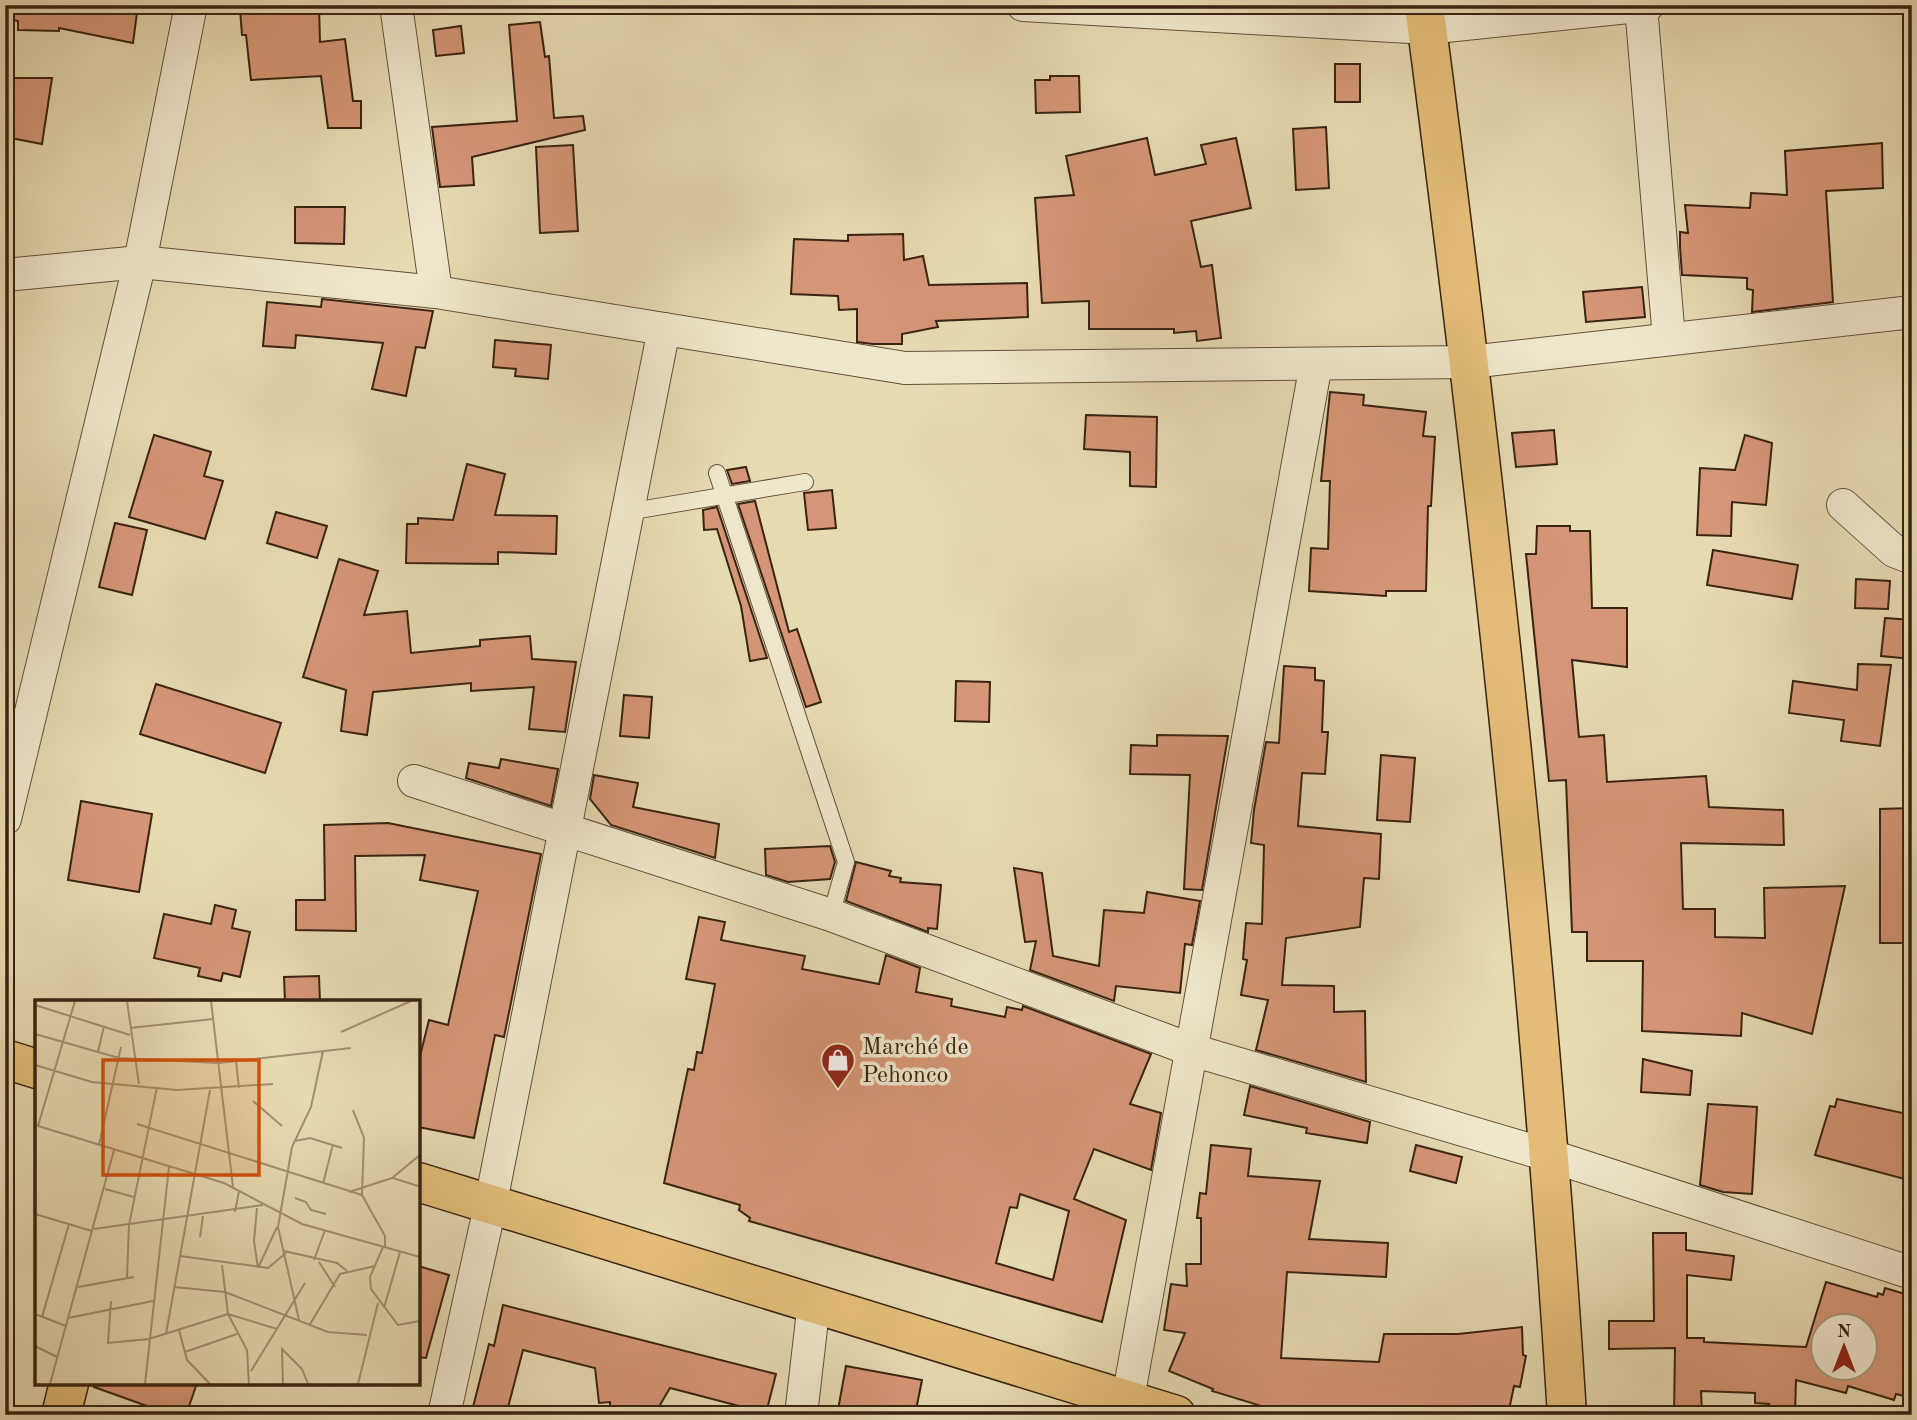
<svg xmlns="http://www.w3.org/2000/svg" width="1917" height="1420" font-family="'Old Standard TT',serif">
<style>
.building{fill:#d59677;stroke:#392311;stroke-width:2;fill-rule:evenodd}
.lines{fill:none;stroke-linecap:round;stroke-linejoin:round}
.lane-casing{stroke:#645139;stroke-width:18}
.street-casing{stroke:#645139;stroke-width:34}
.primary-casing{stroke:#392311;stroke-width:41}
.lane{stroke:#efe7cc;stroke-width:16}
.street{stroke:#efe7cc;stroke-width:32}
.primary{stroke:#e3bd78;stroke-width:38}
.labels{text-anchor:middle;stroke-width:7;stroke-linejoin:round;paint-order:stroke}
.poi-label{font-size:24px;fill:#392311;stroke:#efe7cc;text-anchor:start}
.inset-road{fill:none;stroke:#a19171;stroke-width:2}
.view{fill:#ce510d;fill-opacity:0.15;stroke:#ce510d;stroke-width:3.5}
.inset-edge{fill:none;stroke:#392311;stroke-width:3.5}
</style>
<rect width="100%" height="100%" fill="#e6dab1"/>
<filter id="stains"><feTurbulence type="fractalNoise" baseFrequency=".00286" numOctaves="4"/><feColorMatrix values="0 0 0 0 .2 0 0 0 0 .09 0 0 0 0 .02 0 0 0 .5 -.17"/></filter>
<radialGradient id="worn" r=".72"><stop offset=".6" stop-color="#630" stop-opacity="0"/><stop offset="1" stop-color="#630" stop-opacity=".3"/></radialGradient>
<g class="building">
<path d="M5,5H138L133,43L59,28V31L18,30V21L5,18Z"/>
<path d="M319,6L320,42L345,39L353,101H361V128H328L321,76L251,80L246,35H242L240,9Z"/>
<path d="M540,22L545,57L549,56L554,118L583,116L585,130L472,157L474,185L440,187L432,127L517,121L509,25Z"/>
<path d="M461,26L464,53L436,56L433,30Z"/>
<rect x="1335" y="64" width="25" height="38"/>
<path d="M1050,76H1079L1080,112L1036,113L1035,80H1050Z"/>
<path d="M5,78H52L42,144L5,137Z"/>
<path d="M1326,127L1329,188L1296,190L1293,129Z"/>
<path d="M1147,138L1155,175L1206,164L1201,145L1236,138L1251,208L1191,221L1201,267L1212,265L1221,338L1197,341L1196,331L1174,333V329H1089V301L1042,303L1035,198L1074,195L1066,156Z"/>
<path d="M1882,143L1883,188L1826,191L1833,302L1752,312L1753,290L1747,289V278L1682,275L1680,247V232L1688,233L1685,205L1750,208L1751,193L1787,195L1785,151Z"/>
<path d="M573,145L578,231L540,233L536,147Z"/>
<path d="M295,207H345L344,244L295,243Z"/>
<path d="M903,234L904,260L923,256L929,285L1027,283L1028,317L936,321L938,327L902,334V344H873L857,342V309L839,310L838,296L791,294L794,239L848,241V235Z"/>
<path d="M1642,287L1645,317L1586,322L1583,292Z"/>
<path d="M322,299L433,311L425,348L416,347L406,396L372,389L383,343L296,335L295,348L263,346L267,302L321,307Z"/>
<path d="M495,340L551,345L548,379L515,376L516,369L493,367Z"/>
<path d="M1330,392L1364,395L1363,405L1426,412L1423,436L1435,437L1431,506H1428L1426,591H1386V596L1309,591L1311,548L1328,549L1330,481H1321Z"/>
<path d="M1086,415L1157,417L1156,487L1130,486V452L1084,449Z"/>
<path d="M1554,430L1557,464L1516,467L1512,433Z"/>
<path d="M154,435L211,452L204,476L223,481L205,539L129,517Z"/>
<path d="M1745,435L1772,443L1766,505L1732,502L1731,536L1697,535L1700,468L1735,470Z"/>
<path d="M467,464L505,474L495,515L557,516L556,554L498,552V564L406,563L407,524H418V518L453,520Z"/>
<path d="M746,467L750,481L732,484L727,470Z"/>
<path d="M832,490L836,528L808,530L804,493Z"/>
<path d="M755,501L789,632L797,629L821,702L806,707L738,504Z"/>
<path d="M717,507L767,658L750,661L741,606L717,529L704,530L703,510Z"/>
<path d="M276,512L327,526L317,558L267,543Z"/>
<path d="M115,523L147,530L132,595L99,587Z"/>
<path d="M1537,526H1570V531H1590L1592,608H1627V667L1572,660L1579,737L1604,735L1607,782L1706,776L1709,807L1783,810L1784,845L1681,843L1683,909H1715V937L1765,938L1764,888L1845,886L1812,1034L1742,1013L1741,1036L1642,1031L1643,961H1587V932H1572L1566,780L1549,781L1526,554H1536Z"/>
<path d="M1713,550L1798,565L1792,599L1707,585Z"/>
<path d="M339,559L378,571L364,615L407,611L411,653L480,646V640L530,636L532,659L576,662L565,732L529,729L534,687L471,691V683L373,692L367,735L341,731L346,690L303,677Z"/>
<path d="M1856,579L1890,581L1888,609L1855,608Z"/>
<path d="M1885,618L1912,620V659L1881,656Z"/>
<path d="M1858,664L1891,665L1880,746L1841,741L1844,720L1789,713L1793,681L1857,690Z"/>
<path d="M1284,666L1315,668V680L1324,681L1322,732H1328L1325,774L1302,773L1298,826L1381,834L1379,879L1364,878L1360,927L1286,938L1282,985L1334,986V1012L1365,1011L1366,1082L1256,1050L1268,1000L1241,995L1247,960L1243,959L1246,923L1262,924L1264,845L1251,843L1254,810L1266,742L1279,743Z"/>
<path d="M956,681L990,682L989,722L955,721Z"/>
<path d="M156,684L281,723L265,773L140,734Z"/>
<path d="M624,695L652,697L649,738L620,736Z"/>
<path d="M1157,735L1228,736L1202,890L1184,889L1190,775L1130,774L1131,745L1157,746Z"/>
<path d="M1381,755L1415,758L1410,822L1377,820Z"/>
<path d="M501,759L558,769L551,806L466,778L469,763L499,768Z"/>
<path d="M594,775L638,783L633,807L719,824L715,858L611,825L590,799Z"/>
<path d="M81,801L152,814L139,892L68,880Z"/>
<path d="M1912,808V943H1880V809Z"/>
<path d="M388,823L541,854L504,1037L495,1035L474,1138L418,1127V1064L429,1020L448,1025L478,891L420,880L425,855L355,856L356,931L296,930V900H325L324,825Z"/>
<path d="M830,846L835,862L830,879L788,882L766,875L765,849Z"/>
<path d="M856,862L891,871L889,876L901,878L900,882L941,885L937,929L928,928V932L846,901Z"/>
<path d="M1014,868L1042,873L1053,956L1099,966L1104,910L1144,913L1147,892L1200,901L1192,945L1185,944L1180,993L1116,986L1114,1001L1030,970L1036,941L1025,942Z"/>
<path d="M215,905L236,910L232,928L250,932L240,977L223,973L221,981L198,976L200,968L154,958L164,914L211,924Z"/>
<path d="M699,917L725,922L721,940L805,956L802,969L879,984L886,955L920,968L916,992L952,999L951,1006L1005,1017L1007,1007L1022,1010L1023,1006L1151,1054L1130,1104L1161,1113L1151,1170L1094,1149L1074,1199L1126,1220L1102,1322L749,1221L750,1218L739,1210L740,1205L664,1183L688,1069L694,1070L697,1052L702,1053L715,984L686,979ZM1020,1194L1069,1211L1053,1280L996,1263L1010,1207L1017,1208Z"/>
<path d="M319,976L320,1002H285L284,977Z"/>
<path d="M1643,1059L1692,1071L1690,1095L1641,1092Z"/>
<path d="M1250,1086L1370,1122L1367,1143L1306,1133L1307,1128L1244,1115Z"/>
<path d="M1837,1099L1912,1115V1181L1815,1155L1830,1106L1835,1107Z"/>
<path d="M1708,1104L1757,1107L1752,1194L1723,1192L1700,1185Z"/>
<path d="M1211,1145L1251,1149L1248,1176L1320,1181L1309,1239L1388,1243L1386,1277L1287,1272L1281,1358L1379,1362L1384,1334H1458L1522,1327L1523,1355L1526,1356L1520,1387L1514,1386L1508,1415H1291L1212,1391L1213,1389L1169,1371L1185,1333L1164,1330L1171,1284L1187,1286L1186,1264H1201V1218H1197L1200,1193L1206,1194Z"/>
<path d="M1416,1145L1462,1157L1456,1183L1410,1171Z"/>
<path d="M1653,1233H1686V1250L1734,1256L1731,1280L1687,1275V1338H1704V1342L1806,1347L1826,1282L1877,1297L1878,1293L1883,1295L1885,1288L1912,1296V1398L1896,1394L1894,1400L1848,1386L1846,1393L1796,1380L1795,1415H1768L1769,1404L1755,1403V1393L1701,1391L1702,1415H1674L1675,1348L1609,1349V1321H1654ZM1823,1326H1865V1368H1823Z"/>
<path d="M418,1266L449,1275L426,1358L418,1357Z"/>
<path d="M503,1305L776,1374L766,1413L670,1388L654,1415H629V1410L610,1408V1402L599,1403L595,1368L523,1350L506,1415H471L489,1344L494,1346Z"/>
<path d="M846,1366L922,1380L915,1415L867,1409L866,1415H837Z"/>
<path d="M95,1383H197L186,1415H172L94,1387Z"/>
</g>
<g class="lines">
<g class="lane-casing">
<g id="lane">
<path d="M717,473L846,862L831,915"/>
<path d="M627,512L805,482"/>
</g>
</g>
<g class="street-casing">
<g id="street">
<path d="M396,5L436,292"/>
<path d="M1023,5L1427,28L1648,5"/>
<path d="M1641,6L1669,339"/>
<path d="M5,275L140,262L436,292L905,368L1470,362L1912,312"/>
<path d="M1843,505L1894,551L1912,558"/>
<path d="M414,781L831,915L1192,1050L1551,1156L1912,1273"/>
<path d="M5,819L140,262L191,5"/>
<path d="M444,1415L491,1202L664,329"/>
<path d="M801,1415L814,1302"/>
<path d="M1125,1415L1316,364"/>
</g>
</g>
<g class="primary-casing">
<g id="primary">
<path d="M1424,5C1485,473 1538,944 1567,1415"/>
<path d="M5,1059L37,1069"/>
<path d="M418,1182L1176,1415"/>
<path d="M61,1415L69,1383"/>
</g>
</g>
<use href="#lane" class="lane"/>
<use href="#street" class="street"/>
<use href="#primary" class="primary"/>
</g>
<defs>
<g id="shop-pin" transform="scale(1.75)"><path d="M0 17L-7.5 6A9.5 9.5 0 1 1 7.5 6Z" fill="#8f2418" stroke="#efe7cc"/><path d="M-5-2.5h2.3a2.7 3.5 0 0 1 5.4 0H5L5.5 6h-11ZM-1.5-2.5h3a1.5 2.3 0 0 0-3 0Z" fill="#fff"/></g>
</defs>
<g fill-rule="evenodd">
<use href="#shop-pin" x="838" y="1060"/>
</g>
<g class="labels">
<g class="poi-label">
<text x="862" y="1054">Marché de<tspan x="862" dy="28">Pehonco</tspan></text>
</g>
</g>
<g transform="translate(35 1000)">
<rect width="385" height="385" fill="#e6dab1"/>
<path class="inset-road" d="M92,1L104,84M176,1L198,187M0,5L95,35M95,28L178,19M306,32L376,1M0,34L84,58L184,63L316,48M63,52L69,26M201,61L204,88M0,65L57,82L142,90L238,84M218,101L247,126M318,110L329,138L327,195L350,236V247M102,124L327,195M0,125L189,183L267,224L385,257M3,126L40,1M260,141L275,138L307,148M64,145L86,47M358,178L383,186M288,184L298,144M70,189L99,197M314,192L357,178L385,155M260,198L271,202L276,210L291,214M222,208L219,241L223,268M200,212L204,191M0,214L57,231M59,229L228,205M165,237L168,216M348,247L335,277L336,289L363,325L385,321M249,251L302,263L312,271M145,256L233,268L251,253M279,260L290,230M284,262L300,287M187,265L193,314L212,350L214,384M224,266L242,227M92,278L94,225L122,87M43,287L99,277M139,287L190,292L293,332L332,335M76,301L73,343L114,339L193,314L242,329M349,308L365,252M0,314L31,326M7,317L34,224M33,318L118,301M264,320L243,227L257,147L276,107L288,51M274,326L305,274L340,266M144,330L152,360L175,384M131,334L175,90M0,346L22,357M150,352L202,334M216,371L270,283M15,384L79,150M110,384L134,167M248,384L247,349L267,369L273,384M323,384L343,303"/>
<path class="view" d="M68,60H224V175H68Z"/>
<rect width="385" height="385" class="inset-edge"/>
</g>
<rect width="1917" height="1420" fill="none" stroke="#e6dab1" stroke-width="28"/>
<rect x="7" y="7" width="1903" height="1406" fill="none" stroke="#392311" stroke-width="3.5"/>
<rect x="14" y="14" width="1889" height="1392" fill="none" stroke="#392311" stroke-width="2"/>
<g transform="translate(1844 1347)"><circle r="33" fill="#efe7cc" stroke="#a69981" stroke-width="2"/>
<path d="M0-5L12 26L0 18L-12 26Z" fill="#8f2418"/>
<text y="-10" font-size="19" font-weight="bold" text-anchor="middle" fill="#392311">N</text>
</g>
<rect width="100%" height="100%" filter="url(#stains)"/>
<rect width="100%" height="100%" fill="url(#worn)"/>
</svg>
